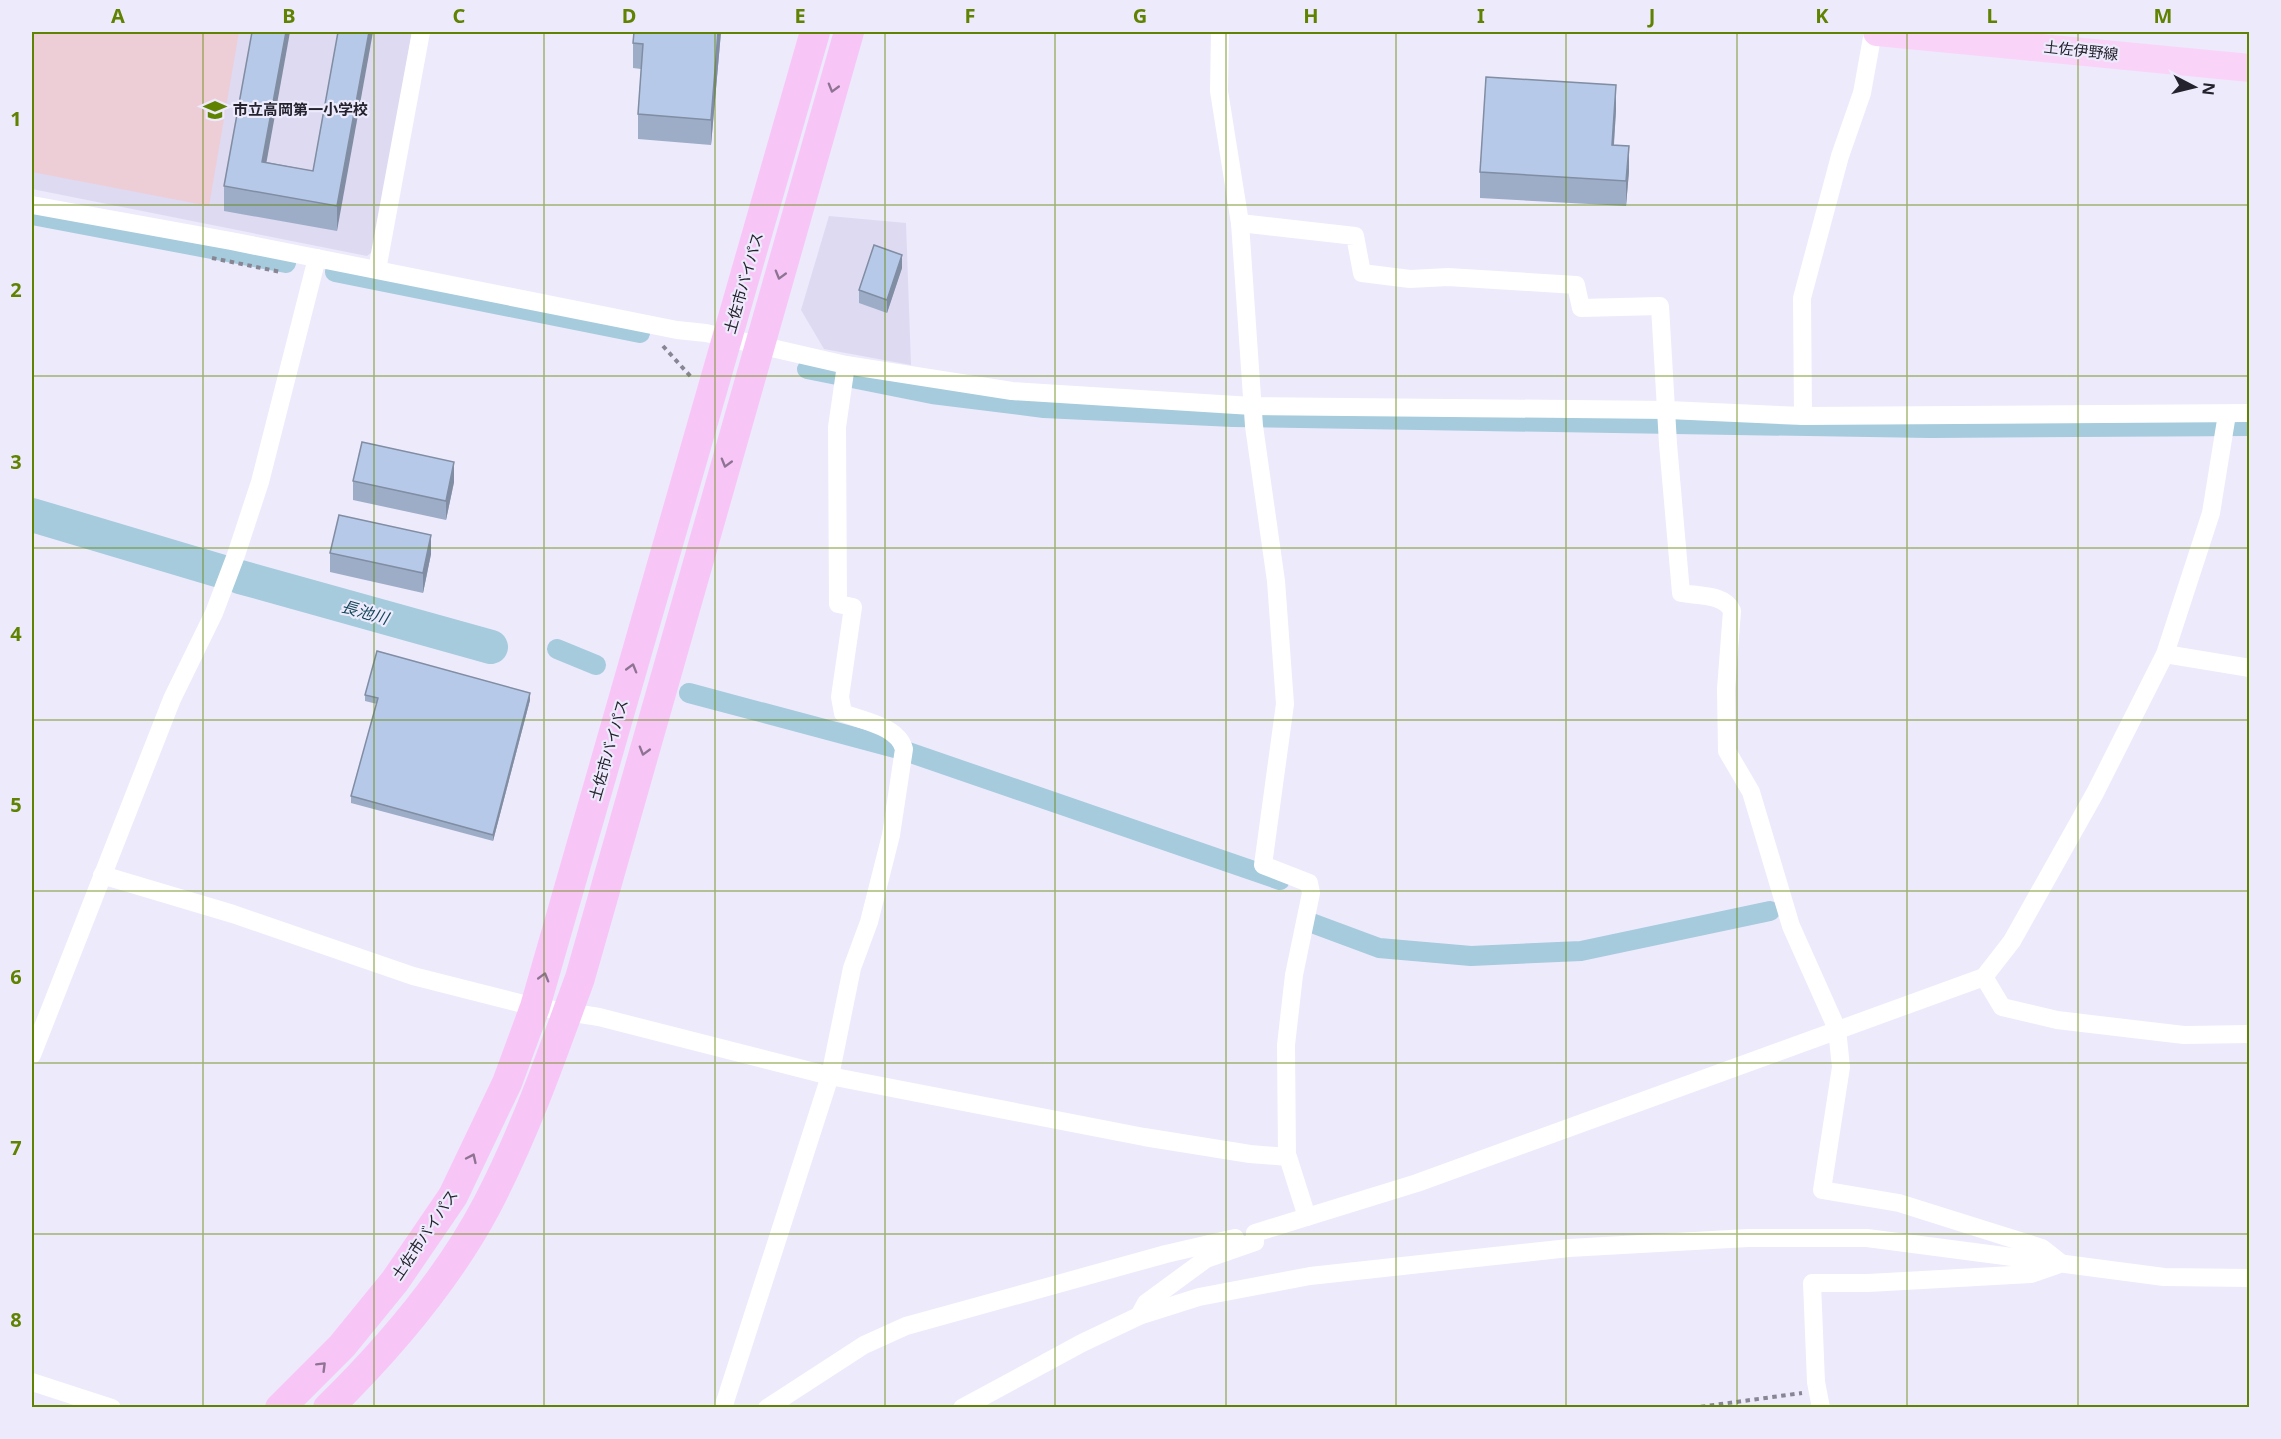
<svg xmlns="http://www.w3.org/2000/svg" width="2281" height="1439" font-family="'Noto Sans','Noto Sans JP',sans-serif">
<style>
.built{fill:#dedaf1}
.green{fill:#eeced6}
.lines{fill:none;stroke-linecap:round;stroke-linejoin:round}
.canal{stroke:#a5cbdd;stroke-width:20}
.river{stroke:#a5cbdd;stroke-width:34}
.path{stroke:#888694;stroke-width:4;stroke-dasharray:4.5 4.5;stroke-linecap:butt}
.minor{stroke:#fff;stroke-width:18}
.primary{stroke:#fad4f8;stroke-width:28}
.trunk{stroke:#f8c6f6;stroke-width:30}
.wall{fill:#9dadc8}
.shaded-wall{fill:#808da2}
.building{fill:#b7c9e8;stroke:#808da2;stroke-width:1.5}
.oneway{stroke:#8e7492}
.grid{fill:none;stroke:#5f8300;stroke-width:1.5;stroke-opacity:0.55}
.labels{text-anchor:middle;stroke-width:4.5;stroke-linejoin:round;paint-order:stroke}
.street-label{font-size:15px;fill:#24222d;stroke:#edeafc}
.poi-label{font-size:15px;font-weight:bold;fill:#24222d;stroke:#edeafc;text-anchor:start}
.water-label{font-size:16px;font-style:italic;fill:#124659;stroke:#edeafc}
.neatline{fill:none;stroke:#5f8300;stroke-width:2}
.grid-label{font-size:20px;text-anchor:middle;font-weight:bold;fill:#5f8300}
</style>
<rect width="100%" height="100%" fill="#edeafc"/>
<g class="built">
<path d="M32,32H412L373,251L367,256L32,189Z"/>
<path d="M829,216L906,223L911,365L824,349L801,310Z"/>
</g>
<path class="green" d="M32,32H239L209,206L32,172Z"/>
<g class="lines">
<g class="canal">
<path d="M32,215L286,263"/>
<path d="M335,272L640,333"/>
<path d="M807,369L932,394L1044,408L1233,417L1930,428L2250,426"/>
<path d="M557,649L596,665"/>
<path d="M689,693L899,749"/>
<path d="M908,752L1280,880"/>
<path d="M1309,922L1379,948L1471,956L1581,951L1770,911"/>
</g>
<g class="river">
<path d="M32,515L220,571"/>
<path d="M240,577L491,647"/>
</g>
<g class="path">
<path d="M212,258L281,272"/>
<path d="M663,346L692,378"/>
<path d="M1692,1408L1802,1393"/>
</g>
<g class="minor">
<path d="M1220,32L1219,91L1240,223L1254,426L1276,581L1285,704L1263,865L1309,883L1311,893L1294,975L1286,1045L1287,1157"/>
<path d="M32,205L231,241L677,330L706,333L846,365L1012,391L1252,406L1668,410L1803,416L2250,413"/>
<path d="M1240,223L1355,236L1362,273L1410,279L1448,277L1576,285L1581,308L1660,306L1668,444L1681,593C1698,596 1725,594 1732,611L1726,689L1727,751L1751,792L1791,926L1837,1029L1841,1067L1822,1190L1899,1203L2042,1248L2061,1263"/>
<path d="M377,270L421,32"/>
<path d="M1803,416L1802,298L1840,156L1862,93L1873,32"/>
<path d="M2165,654L2250,668"/>
<path d="M102,875L233,914L413,976L535,1007L599,1017L830,1076L1144,1137L1250,1154L1288,1157L1307,1217"/>
<path d="M1984,977L2002,1007L2057,1020L2184,1035L2250,1034"/>
<path d="M32,1055L172,699L214,613L236,555L260,482L317,258"/>
<path d="M1139,1316L1146,1303L1206,1259L1255,1242V1233L1417,1183L1984,977L2012,941L2095,793L2165,654L2211,513L2227,414"/>
<path d="M32,1382L112,1408"/>
<path d="M723,1408L830,1076L852,968L869,922L891,835L904,749C898,726 863,721 843,713L840,697L853,607L838,604L837,427L846,365"/>
<path d="M767,1408L864,1345L906,1326L1166,1254L1235,1238"/>
<path d="M962,1408L1082,1343L1139,1316L1199,1297L1310,1276L1569,1248L1748,1238H1867L2164,1277L2250,1278"/>
<path d="M1821,1408L1816,1382L1812,1283H1868L2031,1274L2057,1265"/>
</g>
<path class="primary" d="M1877,32L2250,68"/>
<g class="trunk">
<path d="M280,1408L342,1346L395,1281L453,1196L507,1083L535,1007L815,32"/>
<path d="M328,1408C389,1348 447,1281 487,1205C525,1132 552,1055 580,978L849,32"/>
</g>
</g>
<g class="wall">
<path d="M338,32L337,231L224,211V186L267,162L313,171Z"/>
<path d="M721,32L711,145L638,139V114L641,69L633,68V43Z"/>
<path d="M1616,110L1614,145L1629,171L1626,206L1480,198V172Z"/>
<path d="M902,268L887,313L859,303V290Z"/>
<path d="M353,481L454,482L446,520L353,500Z"/>
<path d="M330,553L431,554L423,593L330,572Z"/>
<path d="M365,695L530,700L493,841L351,803V796L377,704L365,701Z"/>
</g>
<g class="shaded-wall">
<path d="M286,32H290L262,187V162Z"/>
<path d="M369,32H373L337,231V206Z"/>
<path d="M718,32H721L711,145V120Z"/>
<path d="M1616,85V110L1612,170V145Z"/>
<path d="M1629,146V171L1626,206V181Z"/>
<path d="M902,255V268L887,313V300Z"/>
<path d="M454,462V482L446,520V501Z"/>
<path d="M431,535V554L423,593V573Z"/>
<path d="M530,693V700L493,841V835Z"/>
</g>
<g class="building">
<path d="M252,32H286L262,162L313,171L338,32H369L337,206L224,186Z"/>
<path d="M634,32H718L711,120L638,114L643,44L633,43Z"/>
<path d="M1486,77L1616,85L1612,145L1629,146L1626,181L1480,172Z"/>
<path d="M874,245L902,255L887,300L859,290Z"/>
<path d="M362,442L454,462L446,501L353,481Z"/>
<path d="M339,515L431,535L423,573L330,553Z"/>
<path d="M377,651L530,693L493,835L351,796L378,698L365,695Z"/>
</g>
<defs><path id="oneway-chevron" d="M-2-3.5L2.5 0L-2 3.5" fill="none" stroke-width="1.6" stroke-linecap="round" stroke-linejoin="round" transform="scale(1.5)"/></defs>
<g class="oneway">
<use href="#oneway-chevron" transform="translate(833 88) rotate(106)"/>
<use href="#oneway-chevron" transform="translate(780 275) rotate(106)"/>
<use href="#oneway-chevron" transform="translate(726 463) rotate(106)"/>
<use href="#oneway-chevron" transform="translate(632 668) rotate(-74)"/>
<use href="#oneway-chevron" transform="translate(644 751) rotate(106)"/>
<use href="#oneway-chevron" transform="translate(544 977) rotate(-74)"/>
<use href="#oneway-chevron" transform="translate(472 1158) rotate(-65)"/>
<use href="#oneway-chevron" transform="translate(322 1366) rotate(-45)"/>
</g>
<path class="grid" d="M203,32V1408M374,32V1408M544,32V1408M715,32V1408M885,32V1408M1055,32V1408M1226,32V1408M1396,32V1408M1566,32V1408M1737,32V1408M1907,32V1408M2078,32V1408M32,205H2250M32,376H2250M32,548H2250M32,720H2250M32,891H2250M32,1063H2250M32,1234H2250"/>
<defs>
<g id="school-bare" transform="scale(1.8)"><path d="M0-5L7-2L0 1L-7-2ZM-4 1L0 2.5L4 1V4Q0 6-4 4Z" fill="#5f8300" stroke="#edeafc" stroke-width="2.5" paint-order="stroke"/></g>
</defs>
<g fill-rule="evenodd">
<use href="#school-bare" x="215" y="110"/>
</g>
<g class="labels">
<g class="street-label">
<text transform="translate(2081 51) rotate(6)" y="5">土佐伊野線</text>
<text transform="translate(744 283) rotate(-74)" y="5">土佐市バイパス</text>
<text transform="translate(609 750) rotate(-74)" y="5">土佐市バイパス</text>
<text transform="translate(425 1235) rotate(-56)" y="5">土佐市バイパス</text>
</g>
<g class="poi-label">
<text x="233" y="115">市立高岡第一小学校</text>
</g>
<g class="water-label">
<text transform="translate(365 612) rotate(16)" y="6">長池川</text>
</g>
</g>
<rect width="2281" height="1439" fill="none" stroke="#edeafc" stroke-width="66"/>
<g transform="translate(2194 87) rotate(97)" stroke="#edeafc" stroke-width="4.5" paint-order="stroke">
<path d="M0-4.5L10 22L0 15L-10 22Z" fill="#24222d"/>
<text y="-9" font-size="16" font-weight="bold" text-anchor="middle" fill="#24222d">N</text>
</g>
<rect x="33" y="33" width="2215" height="1373" class="neatline"/>
<g class="grid-label">
<text x="118" y="23">A</text>
<text x="289" y="23">B</text>
<text x="459" y="23">C</text>
<text x="629" y="23">D</text>
<text x="800" y="23">E</text>
<text x="970" y="23">F</text>
<text x="1140" y="23">G</text>
<text x="1311" y="23">H</text>
<text x="1481" y="23">I</text>
<text x="1652" y="23">J</text>
<text x="1822" y="23">K</text>
<text x="1992" y="23">L</text>
<text x="2163" y="23">M</text>
<text x="16" y="126">1</text>
<text x="16" y="297">2</text>
<text x="16" y="469">3</text>
<text x="16" y="641">4</text>
<text x="16" y="812">5</text>
<text x="16" y="984">6</text>
<text x="16" y="1155">7</text>
<text x="16" y="1327">8</text>
</g>
</svg>
